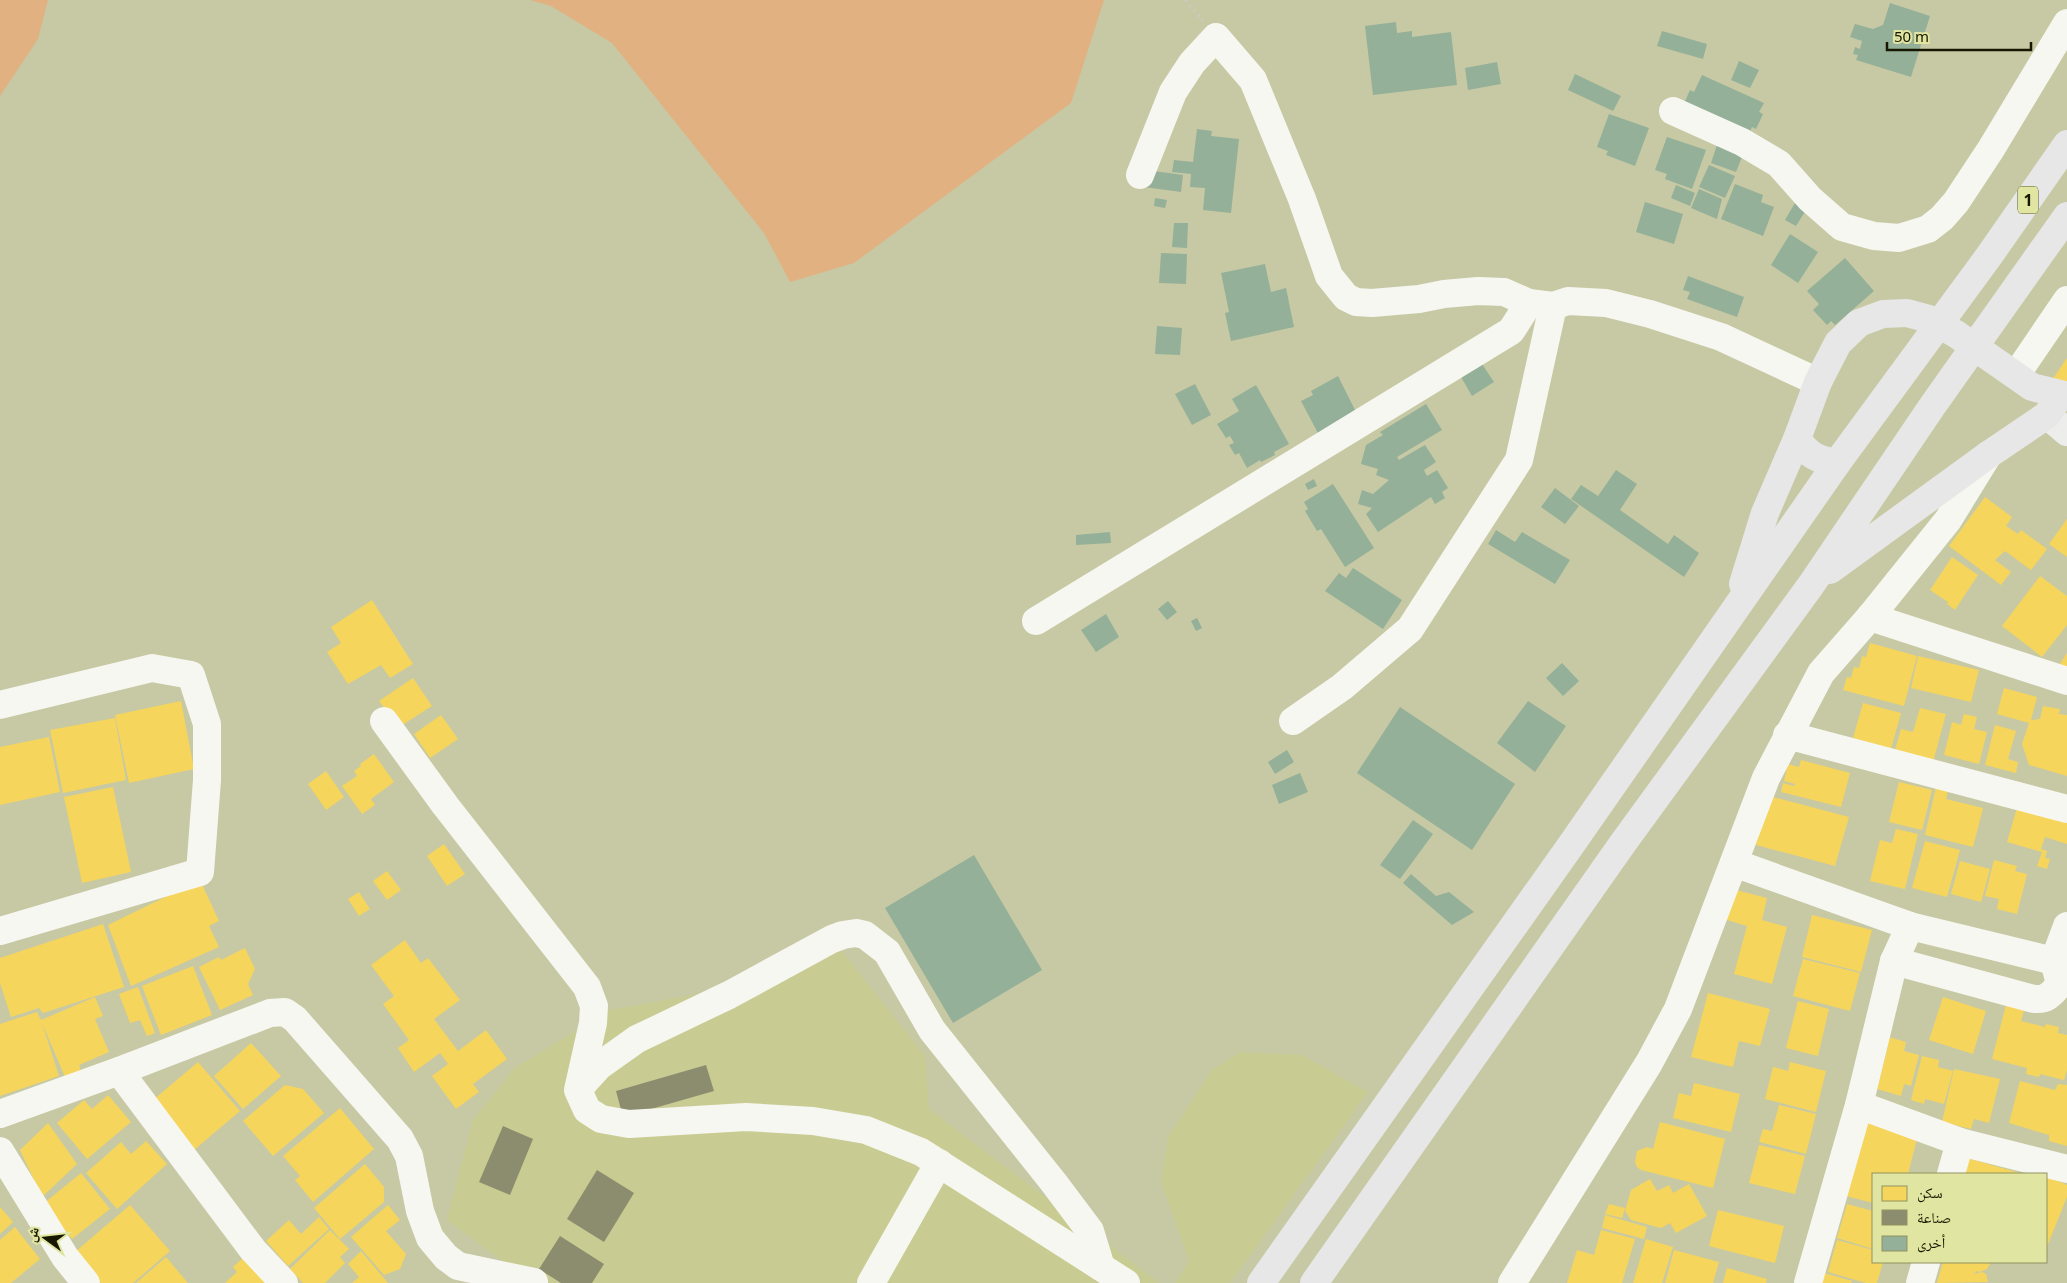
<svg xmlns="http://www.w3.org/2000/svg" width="2067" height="1283" font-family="'Noto Sans','Noto Naskh Arabic',sans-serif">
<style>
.built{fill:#c9cc92}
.green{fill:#e1b182}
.homes{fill:#f6d55c}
.industry{fill:#8c8c6e}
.building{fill:#94b098}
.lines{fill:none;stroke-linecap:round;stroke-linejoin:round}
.path{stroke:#cacbbf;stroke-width:3;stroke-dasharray:2.5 4;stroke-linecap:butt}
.minor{stroke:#f7f7f1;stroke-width:28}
.major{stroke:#edeeeb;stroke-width:28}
.highway{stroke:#e7e7e7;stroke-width:28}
.labels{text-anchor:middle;stroke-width:5;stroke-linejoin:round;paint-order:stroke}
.shield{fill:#e1e5a2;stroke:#545631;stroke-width:1}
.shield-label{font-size:16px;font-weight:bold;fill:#181800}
</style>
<rect width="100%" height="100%" fill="#c7c9a4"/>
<g class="built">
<path d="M841,950L925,1056L929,1109L1159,1283H533L447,1220L473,1120L515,1068L610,1010L725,989Z"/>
<path d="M1240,1052L1302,1055L1368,1092L1230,1283H1175L1189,1261L1161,1181L1168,1137L1212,1070Z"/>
</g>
<g class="green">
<path d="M0,0H48L38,39L0,96Z"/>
<path d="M530,0H1104L1071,103L854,263L790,282L764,233L612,43L551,6Z"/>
</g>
<g class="homes">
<path d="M2067,358V397L2052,380Z"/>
<path d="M1985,497L2012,517L2006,526L2018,534L2021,530L2047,549L2031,570L2005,551L1995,560L2011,572L2001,585L1949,546Z"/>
<path d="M2067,519V557L2049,544Z"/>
<path d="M1952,557L1978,575L1955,610L1947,604L1948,602L1930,590Z"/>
<path d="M2040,576L2067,596V625L2042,657L2002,626Z"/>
<path d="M372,600L413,664L390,678L381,665L348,684L327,652L341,643L331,627Z"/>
<path d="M1870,643L1917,656L1904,706L1843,690L1847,677L1851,678L1854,667L1859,668L1862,656L1866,657Z"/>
<path d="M2067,653V673L2058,667Z"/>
<path d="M1918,656L1979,670L1971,702L1911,688Z"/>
<path d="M413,678L432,706L399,727L379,701Z"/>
<path d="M2004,688L2037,697L2031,720L2040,719L2043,706L2060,709L2059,714L2067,715V776L2029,765L2022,744L2029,723L1997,714Z"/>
<path d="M181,701L194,769L129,783L115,715Z"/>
<path d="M1863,703L1901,713L1891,749L1853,738Z"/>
<path d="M1920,708L1946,714L1933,762L1894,753L1901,729L1913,732Z"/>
<path d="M1964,714L1977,717L1974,729L1987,732L1979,764L1944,755L1952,722L1961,725Z"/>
<path d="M441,715L458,739L430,758L414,734Z"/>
<path d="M115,718L126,780L63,793L50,730Z"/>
<path d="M1995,725L2016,731L2008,759L2018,762L2016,773L1985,765Z"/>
<path d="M49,737L60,792L0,805V747Z"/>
<path d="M374,754L394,782L371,799L375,805L362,814L342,786L357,776L354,771L361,766L360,764Z"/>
<path d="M1801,760L1850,773L1841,807L1781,792L1783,783L1794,786L1795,784L1784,781L1788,764L1799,767Z"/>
<path d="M326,771L344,797L326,810L308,784Z"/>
<path d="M1899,782L1932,790L1922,830L1889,822Z"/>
<path d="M113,787L131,872L82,883L64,797Z"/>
<path d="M1936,787L1948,791L1946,799L1983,808L1973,847L1925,835Z"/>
<path d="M1769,796L1849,817L1835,866L1756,845Z"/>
<path d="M2017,808L2067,823V844L2045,837L2041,849L2047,851L2045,858L2050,859L2047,869L2037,866L2042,852L2007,842Z"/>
<path d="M1896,829L1918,834L1905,889L1870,881L1880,840L1892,843Z"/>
<path d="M1925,841L1960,850L1947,897L1912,888Z"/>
<path d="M444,844L465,874L447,886L427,856Z"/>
<path d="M1994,860L2017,866L2015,871L2027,874L2017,914L1997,909L1999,899L1985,896Z"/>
<path d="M1960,861L1990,869L1981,902L1951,894Z"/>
<path d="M387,871L401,890L387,900L373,881Z"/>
<path d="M200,880L219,921L209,926L219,947L131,986L108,925Z"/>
<path d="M1732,889L1767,898L1762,920L1787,927L1772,984L1734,974L1747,926L1724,919Z"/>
<path d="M359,892L370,909L359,916L348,899Z"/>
<path d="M1812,915L1872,930L1861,972L1802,957Z"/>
<path d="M103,924L124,987L43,1013L39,1008L11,1017L0,983V958Z"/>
<path d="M405,940L421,963L428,958L460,1000L434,1019L458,1051L486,1030L507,1059L473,1084L479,1092L456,1109L432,1076L448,1064L440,1053L414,1072L398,1048L409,1040L383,1004L394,996L371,965Z"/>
<path d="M245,948L255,969L248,984L253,995L220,1010L199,967L219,957L221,960Z"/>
<path d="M1803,959L1860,973L1850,1011L1793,996Z"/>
<path d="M193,966L212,1015L161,1035L142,986Z"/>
<path d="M138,987L155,1033L147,1036L140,1020L130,1023L119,994Z"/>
<path d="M1708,993L1770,1009L1760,1046L1739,1041L1733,1067L1691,1057Z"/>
<path d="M95,997L103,1016L95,1019L109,1052L79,1065L81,1071L65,1077L42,1023L59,1076L0,1096V1024L37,1012L41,1020Z"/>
<path d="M1943,997L1986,1011L1973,1054L1929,1040Z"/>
<path d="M1798,1001L1829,1009L1818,1056L1786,1048Z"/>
<path d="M2006,1005L2024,1010L2021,1021L2045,1027L2046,1024L2059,1027L2058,1033L2067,1035V1070L2064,1080L2040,1074L2039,1077L2026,1074L2027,1068L1992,1059Z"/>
<path d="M1885,1036L1906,1042L1904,1051L1919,1055L1911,1086L1904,1084L1901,1096L1877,1089L1888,1046L1884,1043Z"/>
<path d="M251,1043L281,1076L243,1109L214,1076Z"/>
<path d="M1922,1056L1939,1060L1938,1067L1953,1071L1944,1104L1925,1099L1924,1104L1911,1100Z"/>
<path d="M198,1062L240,1111L194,1150L152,1101Z"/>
<path d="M1790,1062L1826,1071L1816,1112L1765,1099L1773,1067L1788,1071Z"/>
<path d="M1954,1069L2000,1079L1989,1123L1974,1119L1971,1129L1942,1122Z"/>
<path d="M2020,1081L2055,1090L2058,1084L2067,1085V1146L2049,1141V1135L2009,1123Z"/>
<path d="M1694,1083L1740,1094L1731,1132L1673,1118L1679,1093L1691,1096Z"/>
<path d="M285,1085L303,1089L324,1113L273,1156L243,1121Z"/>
<path d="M108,1095L131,1122L87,1159L57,1123L84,1100L92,1109Z"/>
<path d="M1779,1105L1816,1114L1806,1154L1759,1142L1763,1129L1772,1131Z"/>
<path d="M340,1108L374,1149L313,1202L295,1180L300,1176L283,1156Z"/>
<path d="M1866,1121L1918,1135L1908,1174H1873V1203L1846,1196Z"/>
<path d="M1660,1122L1725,1139L1713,1188L1641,1170L1637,1167L1635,1162L1637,1151L1647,1147L1653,1149Z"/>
<path d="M48,1123L77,1164L42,1197L20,1150Z"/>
<path d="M146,1141L167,1164L117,1209L86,1173L121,1142L131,1154Z"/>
<path d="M1759,1145L1805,1156L1795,1194L1749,1183Z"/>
<path d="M1967,1158L2023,1174H1963Z"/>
<path d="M365,1164L384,1187V1202L340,1239L314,1208Z"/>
<path d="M81,1173L110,1209L72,1239L43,1204Z"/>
<path d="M2046,1176L2067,1185V1197L2046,1249Z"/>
<path d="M1650,1179L1657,1191L1669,1185L1673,1193L1689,1184L1707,1216L1676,1233L1670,1223L1661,1228L1631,1220L1625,1211L1631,1190Z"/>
<path d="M1609,1204L1625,1208L1622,1218L1605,1214Z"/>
<path d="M1847,1204L1873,1211V1249L1837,1238Z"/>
<path d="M130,1205L170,1251L133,1283H101L75,1252Z"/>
<path d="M388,1205L400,1220L386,1231L406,1254L400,1269L384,1275L351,1237Z"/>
<path d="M0,1207L13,1222L0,1234Z"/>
<path d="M1718,1210L1784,1226L1775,1263L1709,1246Z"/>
<path d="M1605,1215L1647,1227L1644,1239L1602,1228Z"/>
<path d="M319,1217L329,1229L288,1266L266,1241L289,1220L301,1234Z"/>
<path d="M15,1227L40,1259L11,1283H0V1240Z"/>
<path d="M330,1230L349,1249L340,1257L345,1263L325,1283H303L290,1269Z"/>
<path d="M1601,1230L1635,1239L1622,1283H1567L1577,1250L1594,1255Z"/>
<path d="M1646,1239L1673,1247L1662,1283H1633Z"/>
<path d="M1837,1240L1873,1250V1262H1883L1877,1283H1866L1828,1272Z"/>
<path d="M1674,1250L1719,1262L1713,1283H1665Z"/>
<path d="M361,1251L388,1283H352L359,1277L348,1264Z"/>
<path d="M166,1257L188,1283H136Z"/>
<path d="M243,1258L265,1283H225L237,1272L233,1267Z"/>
<path d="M1943,1262H1991L1987,1269L1980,1272L1976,1271L1975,1274L1982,1272L1986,1274L1988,1282L1937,1283Z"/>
<path d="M1727,1268L1767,1279L1766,1283H1723Z"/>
<path d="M1821,1272L1852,1281L1851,1283H1818Z"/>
</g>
<g class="industry">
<path d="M706,1065L714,1091L623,1117L616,1091Z"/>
<path d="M503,1126L533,1139L510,1195L479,1182Z"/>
<path d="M597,1170L634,1193L604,1242L567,1219Z"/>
<path d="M560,1236L604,1264L592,1283H561L539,1269Z"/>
</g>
<g class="building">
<path d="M1890,3L1930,16L1911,77L1856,60L1858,55L1853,54L1855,47L1860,49L1862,41L1850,37L1855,24L1873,29L1883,25Z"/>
<path d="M1396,22L1397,33L1412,31V37L1451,32L1457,85L1373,95L1365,26Z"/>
<path d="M1662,31L1707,44L1703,59L1657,46Z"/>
<path d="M1739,61L1759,70L1750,88L1731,80Z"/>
<path d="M1497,62L1501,84L1468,90L1465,68Z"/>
<path d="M1575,74L1621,96L1613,111L1568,90Z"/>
<path d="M1702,75L1764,103L1759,112L1763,114L1756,129L1752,127L1747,139L1682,108L1690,90L1694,92Z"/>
<path d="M1609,114L1649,128L1635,166L1606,155L1608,151L1597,147Z"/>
<path d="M1197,129L1212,131L1211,136L1239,139L1231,213L1203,210L1205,188L1190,187L1191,174L1172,172L1174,160L1193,162Z"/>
<path d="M1667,137L1706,150L1692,189L1665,179L1667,174L1655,170Z"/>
<path d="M1718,142L1744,152L1736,172L1711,163Z"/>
<path d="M1709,165L1735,176L1725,198L1699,187Z"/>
<path d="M1146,170L1183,175L1181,192L1144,187Z"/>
<path d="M1735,184L1763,195L1761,202L1774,207L1763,236L1721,219Z"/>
<path d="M1676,185L1695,193L1690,206L1671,198Z"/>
<path d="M1699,189L1722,199L1717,219L1691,208Z"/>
<path d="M1155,198L1167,200L1165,208L1154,206Z"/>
<path d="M1645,202L1683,214L1674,244L1636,232Z"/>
<path d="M1795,203L1806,210L1796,226L1785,220Z"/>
<path d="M1174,223H1188L1187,248L1172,247Z"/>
<path d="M1790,234L1818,252L1798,283L1771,265Z"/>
<path d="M1161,253L1187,254L1186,284L1159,283Z"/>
<path d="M1845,258L1874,291L1835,325L1831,321L1827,325L1813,310L1819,304L1807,291Z"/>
<path d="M1265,264L1271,292L1286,288L1294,327L1231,341L1225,313L1229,312L1221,273Z"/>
<path d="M1688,276L1744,297L1737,317L1687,299L1690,292L1683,290Z"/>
<path d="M1157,326L1182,328L1180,355L1155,354Z"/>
<path d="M1482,364L1494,382L1472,396L1461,377Z"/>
<path d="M1338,376L1359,418L1319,435L1301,401L1313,395L1311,391Z"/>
<path d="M1195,384L1211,415L1192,425L1175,394Z"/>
<path d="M1256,385L1289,444L1274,452L1275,455L1261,462L1260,460L1247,468L1239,453L1235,455L1229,445L1234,443L1230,436L1226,438L1217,424L1239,411L1232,399Z"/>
<path d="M1426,404L1442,430L1397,457L1399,460L1425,445L1436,462L1424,470L1427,476L1437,470L1448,488L1442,492L1445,498L1435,504L1431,497L1378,532L1366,514L1372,508L1358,504L1362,490L1373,494L1389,480L1376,475L1378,469L1361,464L1366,445L1383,435L1380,432Z"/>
<path d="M1616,470L1637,484L1620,510L1668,544L1674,535L1699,553L1684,577L1571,499L1581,485L1598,496Z"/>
<path d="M1314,479L1317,486L1308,490L1305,484Z"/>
<path d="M1333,484L1374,548L1345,567L1321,529L1317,531L1305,511L1308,509L1304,502Z"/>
<path d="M1555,488L1579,506L1565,524L1541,507Z"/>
<path d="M1496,530L1515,542L1522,532L1570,560L1555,584L1488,544Z"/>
<path d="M1110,532L1111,543L1076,545V535Z"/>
<path d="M1353,568L1402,600L1383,629L1325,591L1339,573L1346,578Z"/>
<path d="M1168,601L1177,612L1167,620L1158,609Z"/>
<path d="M1106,614L1119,637L1096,652L1081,630Z"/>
<path d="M1197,618L1202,628L1196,631L1191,621Z"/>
<path d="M1562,663L1579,681L1563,696L1546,678Z"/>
<path d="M1528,701L1566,726L1535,772L1497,743Z"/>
<path d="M1400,707L1515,784L1472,850L1357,773Z"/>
<path d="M1287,750L1294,762L1275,774L1268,762Z"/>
<path d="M1300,773L1308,792L1279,804L1272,785Z"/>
<path d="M1413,820L1433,834L1400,879L1380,865Z"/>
<path d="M974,855L1042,970L953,1023L885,908Z"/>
<path d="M1411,874L1436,896L1449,892L1474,912L1452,925L1403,883Z"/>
</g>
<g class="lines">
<path class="path" d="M1185,0L1203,21"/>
<g class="minor">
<path d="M1673,111L1742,142L1779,164L1810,199L1842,227L1874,236L1899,238L1928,229L1942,218L1956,202L1991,149L2067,23"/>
<path d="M1140,175L1173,92L1192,63L1216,37L1253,80L1302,199L1329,276L1346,297L1356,302L1372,303L1419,299L1444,294L1478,291L1504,292L1529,303L1553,306L1568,301L1606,303L1650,314L1721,337L1818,382"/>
<path d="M2016,375L2067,300"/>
<path d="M1870,617L2067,681"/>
<path d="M1036,621L1511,331L1529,303"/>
<path d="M0,705L152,668L191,675L207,724V780L200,872L0,931"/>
<path d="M384,721L445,805L587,987L594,1006L593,1023L578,1090L587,1110L601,1119L629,1124L746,1117L813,1121L866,1130L921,1152L1126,1283"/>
<path d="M1293,721L1342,687L1410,629L1519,460L1553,306"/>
<path d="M1787,735L2067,809"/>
<path d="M1734,863L1910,926L2054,961"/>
<path d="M1894,961L2030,998C2045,1002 2051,995 2060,984L2054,961L2067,926"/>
<path d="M119,1071L253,1250L284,1283"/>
<path d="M579,1088L599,1066L637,1039L729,995L832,939L843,935L856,933L865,935L887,952L932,1030L1054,1183L1090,1231L1101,1267"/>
<path d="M1859,1105L1960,1142L2067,1169"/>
<path d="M0,1114L119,1071L270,1013L285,1012L295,1019L400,1139L409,1156L420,1211L430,1238L446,1257L458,1266L534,1282"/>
<path d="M0,1151L65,1257L86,1283"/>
<path d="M1951,1174L1960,1142"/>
<path d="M871,1283L939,1163"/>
<path d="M1512,1283L1649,1063L1678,1009L1766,778L1821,673L1870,617L1948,520L1988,455"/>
<path d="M1808,1283L1859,1105L1894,961L1910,926"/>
<path d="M1920,1283L1926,1262"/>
</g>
<path class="major" d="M2047,415L2067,432"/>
<g class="highway">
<path d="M1797,439C1808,455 1818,460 1837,463"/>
<path d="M1743,584L1765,513L1797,439L1818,382L1838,343L1859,323L1883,314L1907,313L1929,319L1956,334L2032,387L2061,394L2047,415L1988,455L1830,570"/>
<path d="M1261,1283L1571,845L1837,463L1989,256L2067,144"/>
<path d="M1314,1283L1623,843L1811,585L1933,405L2067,216"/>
</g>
</g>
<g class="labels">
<rect class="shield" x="2018" y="186.5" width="20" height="27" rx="4"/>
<g class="shield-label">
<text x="2028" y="206">1</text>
</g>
</g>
<rect x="1872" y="1173" width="175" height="90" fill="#e1e5a2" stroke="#919361"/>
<rect x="1882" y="1186" width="25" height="15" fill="#f6d55c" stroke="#919361"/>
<text x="1917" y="1198" font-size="15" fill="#181800">سكن</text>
<rect x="1882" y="1210" width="25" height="15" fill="#8c8c6e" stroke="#919361"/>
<text x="1917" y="1223" font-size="15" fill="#181800">صناعة</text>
<rect x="1882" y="1236" width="25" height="15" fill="#94b098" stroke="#919361"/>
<text x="1917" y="1248" font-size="15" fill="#181800">أخرى</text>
<g transform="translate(45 1238) rotate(285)" stroke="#e1e5a2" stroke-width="4" paint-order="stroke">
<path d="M0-4L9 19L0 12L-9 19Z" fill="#181800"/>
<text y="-8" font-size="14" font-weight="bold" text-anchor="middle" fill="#181800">ش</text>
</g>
<path d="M1887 42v8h144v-8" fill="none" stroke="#181800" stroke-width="2.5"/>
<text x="1894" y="42" font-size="15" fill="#181800" stroke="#e1e5a2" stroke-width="4" paint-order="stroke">50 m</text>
</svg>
